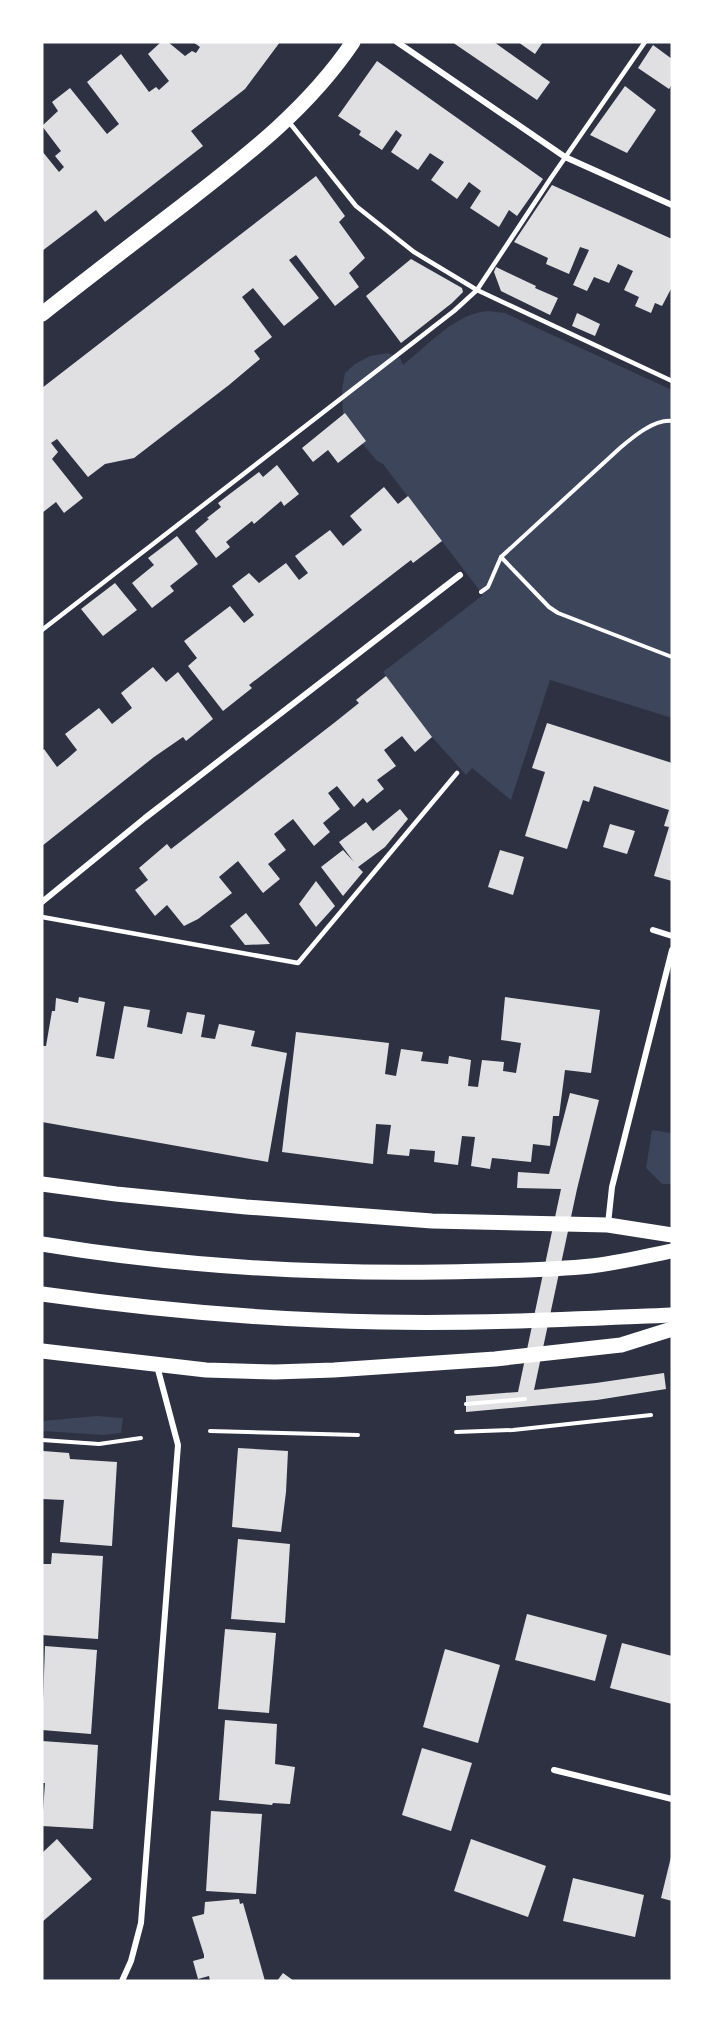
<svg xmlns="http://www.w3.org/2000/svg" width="714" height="2023" font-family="Signika,sans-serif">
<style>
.green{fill:#3c4559}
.building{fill:#e0e0e3}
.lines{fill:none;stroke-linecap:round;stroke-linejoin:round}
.path{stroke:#fff;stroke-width:4}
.service{stroke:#fff;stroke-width:4.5}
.minor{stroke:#fff;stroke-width:6}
.primary{stroke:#fff;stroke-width:15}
</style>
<rect width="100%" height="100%" fill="#2d3142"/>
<g class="green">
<path d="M488,311L505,313L672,390V718L550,680L511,800L472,768L466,775L432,737L383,672L483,595L383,464L377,461L352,431L343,417L342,389L345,373L355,364L370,356L387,353L400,358L403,365C428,345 456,313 488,311Z"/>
<path d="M652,1130L671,1133L672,1184H662L646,1168Z"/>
<path d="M97,1416L123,1418L121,1433L103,1435L42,1431V1421Z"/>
</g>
<g class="building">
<path d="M161,42H168L185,56L192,51L196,53L200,47L193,42H280L245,89L191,131L203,146L105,222L96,210L42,251V151L59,172L64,167L55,156L61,151L42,126L58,111L52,102L70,88L107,134L119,124L87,82L121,54L149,92L156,87L159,90L169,81L148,54Z"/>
<path d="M452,42H494L550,82L537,100Z"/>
<path d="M518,42H543L535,54Z"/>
<path d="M653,45L672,59V84L669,89L638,68Z"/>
<path d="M377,61L543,179L517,216L509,210L499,227L470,208L481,191L469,182L457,199L431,180L444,162L436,157L430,153L418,170L391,152L402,135L396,130L382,150L359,135L361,131L338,116Z"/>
<path d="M625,86L656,110L627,153L590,135Z"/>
<path d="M316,176L345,216L339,222L365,258L349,273L359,287L335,306L296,255L289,260L319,298L284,326L253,288L242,297L272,337L254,351L260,359L229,385L134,458L105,464L88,477L57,439L51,443L58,452L52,459L83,498L64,513L56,502L42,513V388Z"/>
<path d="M552,185L672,239V287L662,306L655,303L651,313L635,306L639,297L624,290L633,271L618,264L609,283L594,277L587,291L573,285L589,250L580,247L569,274L546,264L548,258L514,242Z"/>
<path d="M411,259L462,288L463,292L452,303L401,343L366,296Z"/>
<path d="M496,267L536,286L535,288L558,298L550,315L501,291L494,272Z"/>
<path d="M577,313L600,324L595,336L572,326Z"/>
<path d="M345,413L366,441L338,463L328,450L313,462L302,448Z"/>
<path d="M277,465L299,494L284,506L281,501L254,524L252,521L226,542L230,547L216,558L195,531L209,519L207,518L221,507L218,503L231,493L259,472L263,477Z"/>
<path d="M384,487L398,504L408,496L442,541L413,563L411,560L249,685L252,688L223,711L188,666L197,658L184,641L230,606L244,623L254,615L232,586L249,573L259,583L286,563L299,580L308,573L295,556L330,530L343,546L362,530L350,516Z"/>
<path d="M177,536L198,564L170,586L174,591L152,608L132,583L154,565L148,558Z"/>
<path d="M115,583L137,610L103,636L81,609Z"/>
<path d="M153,667L166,682L178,672L213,719L186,741L183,737L154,757L42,846V751L44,749L57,767L68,758L77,750L65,734L99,708L112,724L132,708L121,693Z"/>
<path d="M386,676L432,737L415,752L402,736L384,750L396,766L377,780L384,789L367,803L363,798L354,807L337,786L328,793L340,809L323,823L330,832L314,846L293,819L274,834L286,850L268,864L280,879L263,893L238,861L219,877L232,893L198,919L184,926L167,905L155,916L135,890L148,880L139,868L167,844L171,849L334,723L359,703L356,700Z"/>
<path d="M547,723L672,763V881L654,876L669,827L664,826L669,810L594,786L589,802L583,800L567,849L525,836L545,772L532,768Z"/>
<path d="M400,809L408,819L385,847L358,867L363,872L343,896L321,867L343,850L354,862L339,842L366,822L373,831Z"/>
<path d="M610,824L635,831L627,854L603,847Z"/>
<path d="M500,850L524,857L513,895L488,887Z"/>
<path d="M316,881L335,906L316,927L299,904Z"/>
<path d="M246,913L270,944L245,945L230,926Z"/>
<path d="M79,997L105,1002L96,1056L114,1059L124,1006L150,1010L147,1027L182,1034L187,1012L205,1015L201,1037L215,1039L219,1024L255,1031L251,1046L287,1053L268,1162L42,1122V1046H46L52,1011H55L56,998L78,1003Z"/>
<path d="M505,997L600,1010L591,1073L565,1070L559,1116H553L550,1146L533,1144L531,1162L492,1158L490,1169L471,1166L475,1137L462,1136L458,1165L434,1162L435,1151L410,1149L409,1156L387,1154L391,1125L376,1124L373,1164L282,1152L296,1032L389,1043L385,1074L396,1076L401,1049L423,1052L421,1061L448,1064L449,1056L471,1060L468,1086L478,1087L482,1060L504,1062L503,1071L516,1073L521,1043L501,1040Z"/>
<path d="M570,1093L599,1100L577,1189L534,1390L596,1383L664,1373L666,1389L597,1400L466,1412V1396L518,1392L561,1189L517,1188L518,1172L549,1174Z"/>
<path d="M238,1448L288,1451L286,1492L281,1532L232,1527Z"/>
<path d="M43,1451L69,1453L70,1459L117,1462L112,1546L60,1542L64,1500L42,1499Z"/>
<path d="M238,1539L290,1544L285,1623L231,1619Z"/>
<path d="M52,1553L103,1556L98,1639L42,1635V1564H51Z"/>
<path d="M527,1614L607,1635L595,1681L515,1660Z"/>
<path d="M225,1629L276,1633L269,1713L218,1709Z"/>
<path d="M622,1643L672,1656V1704L610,1688Z"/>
<path d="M45,1646L97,1650L91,1734L42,1730Z"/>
<path d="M445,1649L500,1665L478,1743L423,1727Z"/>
<path d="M225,1720L277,1724L275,1764L295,1767L290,1804L273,1803L272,1805L219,1800Z"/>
<path d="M42,1741L98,1745L93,1829L42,1826L45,1783H42Z"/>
<path d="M422,1748L472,1763L451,1831L402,1815Z"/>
<path d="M211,1811L262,1814L256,1894L206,1891Z"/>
<path d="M57,1839L92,1879L42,1922V1853Z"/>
<path d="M471,1839L546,1866L528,1917L454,1891Z"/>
<path d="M671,1857H672V1901L661,1898Z"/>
<path d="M573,1878L644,1895L635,1937L563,1921Z"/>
<path d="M239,1899L240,1904L243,1903L265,1981H210L209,1976L198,1979L193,1961L204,1958V1955L192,1917L204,1914L205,1902Z"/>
<path d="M283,1973L294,1981H277Z"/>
</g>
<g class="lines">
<g class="path">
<path d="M501,557L549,607L558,613L672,657"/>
<path d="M481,592L488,587L501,557L620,448C633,437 654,419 672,421"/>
<path d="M466,1404L525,1399"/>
<path d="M210,1431L358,1435"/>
<path d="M456,1432L513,1430L651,1415"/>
<path d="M42,1440L99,1444L141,1438"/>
</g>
<g class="service">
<path d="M289,122L356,206L414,252L477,290L672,381"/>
<path d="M42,630L454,311L477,290L551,178L645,42"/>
<path d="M42,917L298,963L457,773"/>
</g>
<g class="minor">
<path d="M397,42L565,157L672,205"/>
<path d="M42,902L145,818L460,575"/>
<path d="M653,930L672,936"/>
<path d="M608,1224L612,1187L672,950"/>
<path d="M554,1770L672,1799"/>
<path d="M122,1981L131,1961L141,1923L178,1445L157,1366"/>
</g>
<g class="primary">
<path d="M42,314C89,277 136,241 183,205C246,156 308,109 353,42"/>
<path d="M42,1184L116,1194L246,1207L432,1221L608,1225L672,1235"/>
<path d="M42,1244C174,1266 308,1274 441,1272C491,1271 542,1271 591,1266C618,1263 646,1256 672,1251"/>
<path d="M42,1294C155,1310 268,1320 381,1322C478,1324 575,1319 672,1315"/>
<path d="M42,1351L206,1370L275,1372L334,1370L495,1359L621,1345L672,1329"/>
</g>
</g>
<rect width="714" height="2023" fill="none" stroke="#ffffff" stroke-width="87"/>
</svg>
